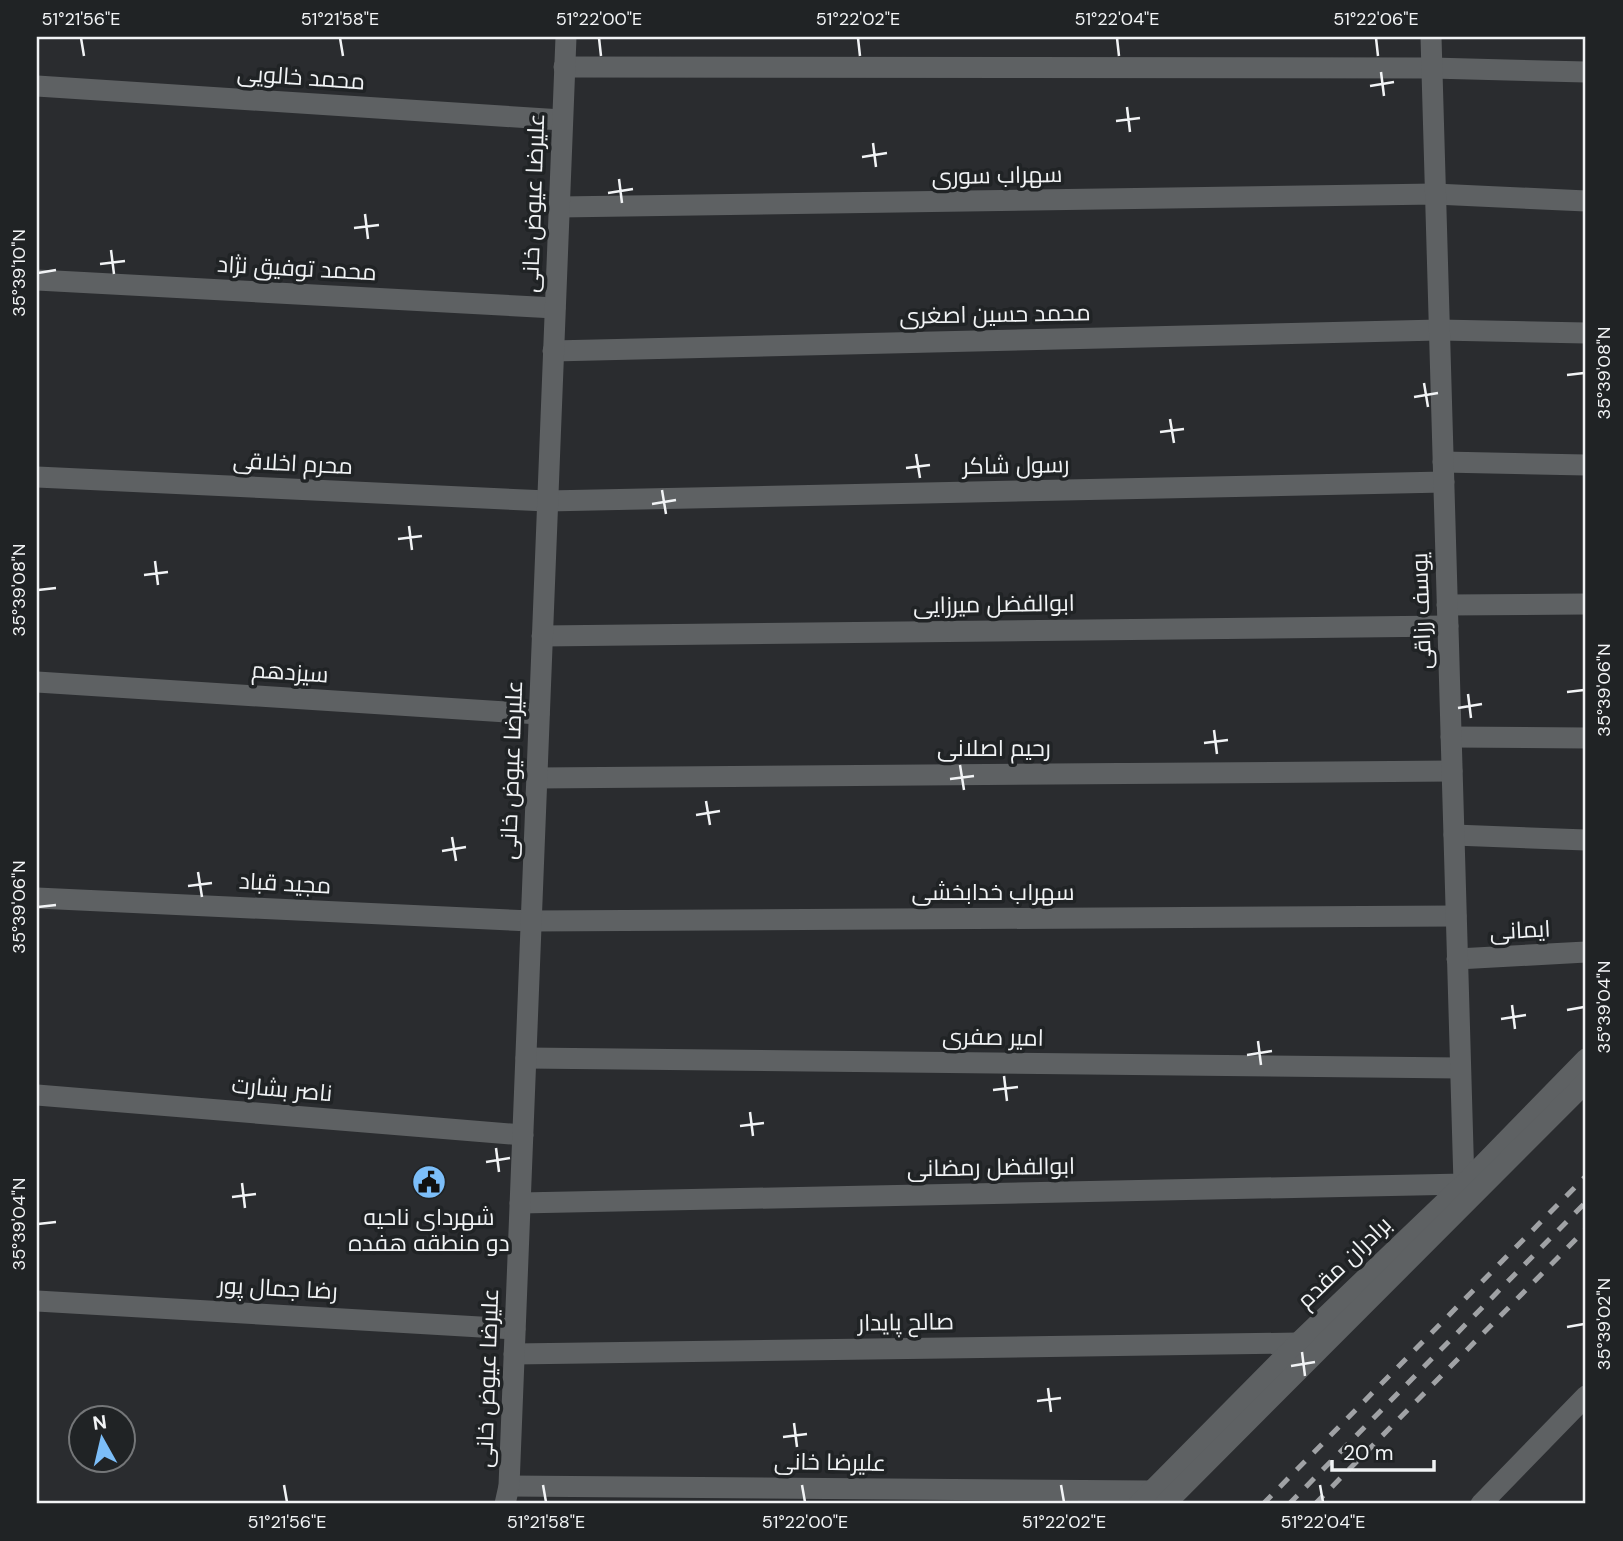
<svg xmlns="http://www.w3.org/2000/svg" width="1623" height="1541" font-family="'DM Sans',Cairo,sans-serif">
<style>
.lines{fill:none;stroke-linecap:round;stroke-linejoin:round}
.street{stroke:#5e6163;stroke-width:21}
.secondary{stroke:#5e6163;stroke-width:21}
.rail{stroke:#a0a2a5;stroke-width:5;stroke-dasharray:12 12;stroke-linecap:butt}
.ticks{fill:none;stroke:#f1f3f5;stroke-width:2.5}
.labels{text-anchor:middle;stroke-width:7;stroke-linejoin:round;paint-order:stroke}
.street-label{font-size:23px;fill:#f1f3f5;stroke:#202325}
.poi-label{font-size:23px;fill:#f1f3f5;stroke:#202325}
.neatline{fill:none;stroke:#f1f3f5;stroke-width:2.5}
.ticks-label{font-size:18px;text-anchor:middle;fill:#f1f3f5}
</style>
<rect width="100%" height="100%" fill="#2a2c2f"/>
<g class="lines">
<g class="street">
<path d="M564,67L1432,68L1586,72"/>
<path d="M37,86L562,120"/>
<path d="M559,207L1435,194L1586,201"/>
<path d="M37,280L555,308"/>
<path d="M553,351L1439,330L1586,333"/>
<path d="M1443,462L1586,465"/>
<path d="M37,477L547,501L1444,482"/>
<path d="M1447,605L1586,604"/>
<path d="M542,636L1448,626"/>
<path d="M37,682L539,714"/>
<path d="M1451,737L1586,738"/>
<path d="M537,778L1452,771"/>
<path d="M1454,835L1586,840"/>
<path d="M37,898L531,921L1456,916"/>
<path d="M1457,959L1586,952"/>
<path d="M526,1058L1460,1068"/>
<path d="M37,1095L523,1135"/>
<path d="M520,1203L1464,1184L1431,37"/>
<path d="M37,1301L515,1329"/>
<path d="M514,1354L1298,1343"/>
<path d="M509,1486L1150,1491"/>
</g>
<g class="secondary">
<path d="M505,1504L509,1486L566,37"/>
<path d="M1139,1504L1298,1343L1464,1184L1586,1059"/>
<path d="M1165,1504L1586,1082"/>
<path d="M1481,1504L1586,1396"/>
</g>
<g class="rail">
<path d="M1263,1504L1586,1176"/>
<path d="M1289,1504L1586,1202"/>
<path d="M1315,1504L1586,1229"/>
</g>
</g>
<path class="ticks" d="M81,38L84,56M340,38L343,56M599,38L601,56M858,38L860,56M1117,38L1119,56M1376,38L1378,56M1381,72L1384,96M1370,86L1394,82M1127,107L1130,132M1116,121L1140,118M873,143L876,167M862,157L887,153M619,179L622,203M608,193L633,189M365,214L368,239M354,228L379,225M111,250L114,274M100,264L125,261M38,273L56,270M1567,375L1584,373M1424,383L1428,407M1414,397L1438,393M1170,419L1174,443M1160,432L1184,429M916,454L920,478M906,468L930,465M662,490L666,514M652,504L676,500M409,526L412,550M398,539L422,536M155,561L158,585M144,575L168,572M38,590L56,588M1567,692L1584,690M1468,694L1471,718M1458,708L1482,704M1214,730L1217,754M1204,743L1228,740M960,765L964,790M950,779L974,776M706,801L710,825M696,815L720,811M452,837L456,861M442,851L466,847M198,872L202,897M188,886L212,883M38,907L56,905M1512,1005L1515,1029M1567,1010L1584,1007M1501,1019L1526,1015M1258,1041L1261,1065M1247,1055L1272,1051M1004,1076L1007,1101M993,1090L1018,1087M750,1112L753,1136M740,1126L764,1123M496,1148L499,1172M486,1162L510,1158M242,1183L245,1208M232,1197L256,1194M38,1224L56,1222M1567,1327L1584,1324M1302,1352L1305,1376M1291,1366L1315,1362M1048,1388L1051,1412M1037,1401L1061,1398M794,1423L797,1447M783,1437L807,1434M284,1485L287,1502M543,1485L546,1502M802,1485L805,1502M1061,1485L1064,1502M1320,1485L1323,1502"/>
<defs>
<g id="civic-disc" transform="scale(1.75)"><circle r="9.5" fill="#7cbef9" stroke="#202325"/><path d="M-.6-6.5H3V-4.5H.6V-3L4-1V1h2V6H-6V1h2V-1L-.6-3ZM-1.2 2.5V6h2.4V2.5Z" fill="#111"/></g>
</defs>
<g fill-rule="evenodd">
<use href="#civic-disc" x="429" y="1182"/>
</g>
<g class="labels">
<g class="street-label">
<text transform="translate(301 77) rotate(4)" y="8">محمد خالویی</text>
<text transform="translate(997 175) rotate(-1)" y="8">سهراب سوری</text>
<text transform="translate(533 203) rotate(-88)" y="8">علیرضا عیوض خانی</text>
<text transform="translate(297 268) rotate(3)" y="8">محمد توفیق ‌نژاد</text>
<text transform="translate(995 314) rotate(-1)" y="8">محمد حسین اصغری</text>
<text transform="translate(293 463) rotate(3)" y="8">محرم اخلاقی</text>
<text transform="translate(1016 465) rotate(-1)" y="8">رسول شاکر</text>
<text transform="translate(994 604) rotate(-1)" y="8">ابوالفضل میرزایی</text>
<text transform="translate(1421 611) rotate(-92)" y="8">یوسف رزاقی</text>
<text transform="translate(290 672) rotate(4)" y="8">سیزدهم</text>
<text x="994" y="756">رحیم اصلانی</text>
<text transform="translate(511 770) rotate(-88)" y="8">علیرضا عیوض خانی</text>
<text transform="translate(285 883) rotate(3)" y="8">مجید قباد</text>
<text x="993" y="900">سهراب خدابخشی</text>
<text transform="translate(1520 930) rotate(-3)" y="8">ایمانی</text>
<text transform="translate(993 1037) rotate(1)" y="8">امیر صفری</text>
<text transform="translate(282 1089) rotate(5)" y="8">ناصر بشارت</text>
<text transform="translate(991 1167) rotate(-1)" y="8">ابوالفضل رمضانی</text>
<text transform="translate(1344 1262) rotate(-44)" y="8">برادران مقدم</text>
<text transform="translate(278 1288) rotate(3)" y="8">رضا جمال پور</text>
<text transform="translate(906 1322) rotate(-1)" y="8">صالح پایدار</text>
<text transform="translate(487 1378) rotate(-88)" y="8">علیرضا عیوض خانی</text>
<text transform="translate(830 1462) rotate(1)" y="8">علیرضا خانی</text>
</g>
<g class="poi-label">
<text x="429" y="1225">شهردای ناحیه<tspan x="429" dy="26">دو منطقه هفده</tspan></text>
</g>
</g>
<rect width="1623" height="1541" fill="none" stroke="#202325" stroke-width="77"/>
<g transform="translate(102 1439) rotate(352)"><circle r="33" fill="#202325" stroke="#747678" stroke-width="2"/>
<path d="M0-5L12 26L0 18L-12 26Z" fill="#7cbef9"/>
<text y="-10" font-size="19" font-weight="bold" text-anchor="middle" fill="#f1f3f5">N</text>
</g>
<path d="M1332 1460v10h102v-10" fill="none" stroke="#f1f3f5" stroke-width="3.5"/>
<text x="1343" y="1460" font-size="21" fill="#f1f3f5" stroke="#202325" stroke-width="5" paint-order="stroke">20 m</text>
<rect x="38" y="38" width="1546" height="1464" class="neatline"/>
<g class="ticks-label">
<text x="81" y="25">51°21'56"E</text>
<text x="340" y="25">51°21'58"E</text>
<text x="599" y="25">51°22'00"E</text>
<text x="858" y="25">51°22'02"E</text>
<text x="1117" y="25">51°22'04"E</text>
<text x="1376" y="25">51°22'06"E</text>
<text transform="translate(19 273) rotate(-90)" y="6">35°39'10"N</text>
<text transform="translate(1604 373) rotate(-90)" y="6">35°39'08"N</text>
<text transform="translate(19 590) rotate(-90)" y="6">35°39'08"N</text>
<text transform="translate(1604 690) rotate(-90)" y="6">35°39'06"N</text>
<text transform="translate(19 907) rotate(-90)" y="6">35°39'06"N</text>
<text transform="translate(1604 1007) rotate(-90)" y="6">35°39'04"N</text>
<text transform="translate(19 1224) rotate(-90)" y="6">35°39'04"N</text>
<text transform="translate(1604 1324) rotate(-90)" y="6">35°39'02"N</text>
<text x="287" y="1528">51°21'56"E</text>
<text x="546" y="1528">51°21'58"E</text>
<text x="805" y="1528">51°22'00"E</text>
<text x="1064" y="1528">51°22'02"E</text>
<text x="1323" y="1528">51°22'04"E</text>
</g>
</svg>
